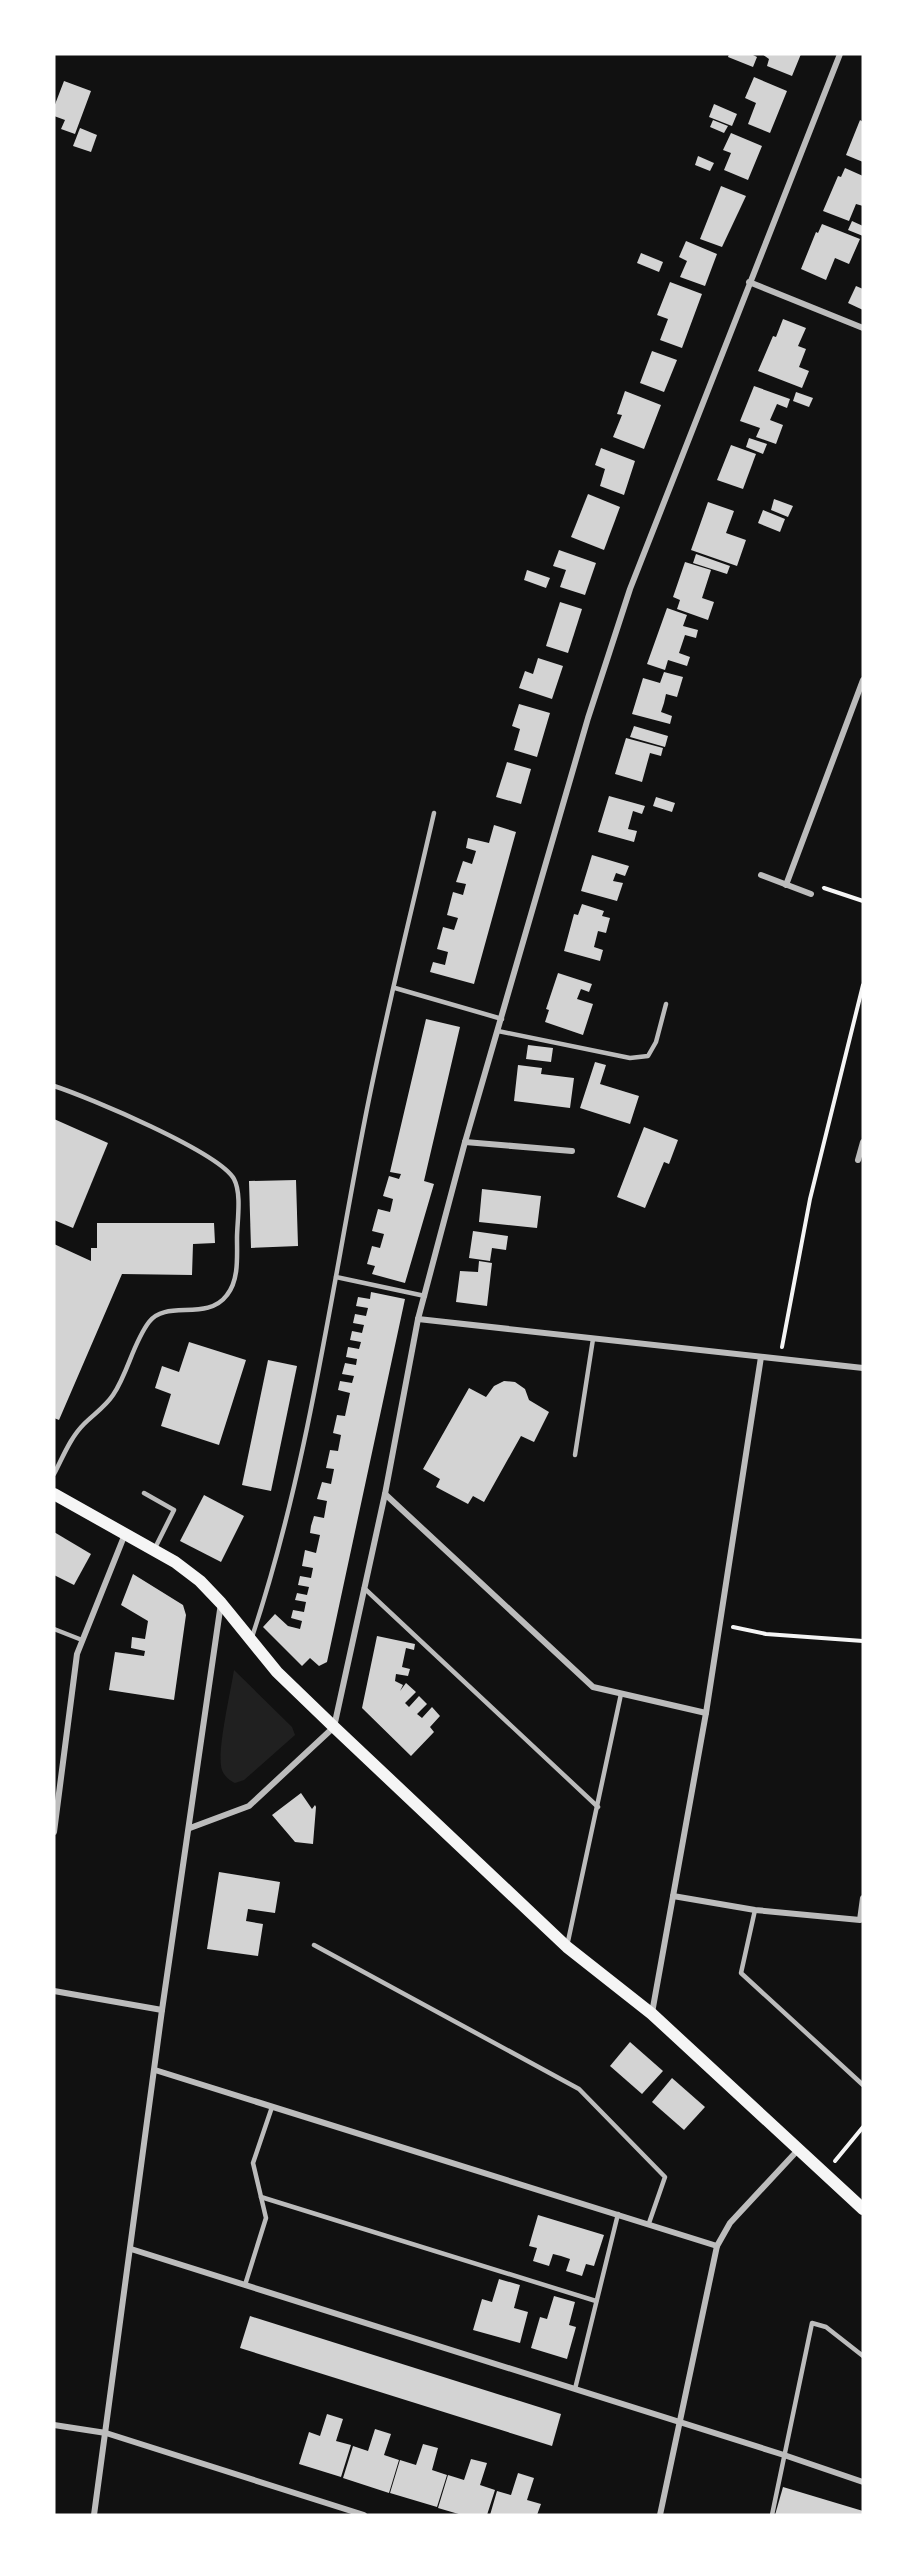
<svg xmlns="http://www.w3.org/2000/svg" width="917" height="2569" font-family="'Titillium Web',sans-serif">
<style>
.green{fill:#202020}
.building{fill:#d3d3d3}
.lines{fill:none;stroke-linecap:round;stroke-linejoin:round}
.path{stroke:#f5f5f5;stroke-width:4}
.service{stroke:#bcbcbc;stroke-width:4.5}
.minor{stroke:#bcbcbc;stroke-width:6}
.secondary{stroke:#f5f5f5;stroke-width:12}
</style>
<rect width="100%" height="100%" fill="#111"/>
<path class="green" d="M234,1670L292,1727L295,1735L244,1780L235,1783C229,1780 224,1776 222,1770C216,1753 231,1691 234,1670Z"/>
<g class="building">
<path d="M729,54H751L757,57L753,67L728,57Z"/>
<path d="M762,54H801L792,76L767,66L769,59Z"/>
<path d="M754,77L787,91L770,133L748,124L756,103L745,98Z"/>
<path d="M64,81L91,91L75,134L61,129L65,120L54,116V107Z"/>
<path d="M714,104L737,114L732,126L709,117Z"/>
<path d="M713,120L728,126L724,133L710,127Z"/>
<path d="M860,120L863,122V162L846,155Z"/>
<path d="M80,128L97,135L91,152L73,146Z"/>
<path d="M731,133L762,146L748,180L724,170L731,153L723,150Z"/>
<path d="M698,156L714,163L710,171L695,165Z"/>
<path d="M845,168L863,176V206L856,204L849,221L823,211L838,176L841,177Z"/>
<path d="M721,186L746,196L722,247L700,239Z"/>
<path d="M852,221L863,226V236L848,230Z"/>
<path d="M822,224L860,239L849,264L835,258L826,280L801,269L816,232L818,233Z"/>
<path d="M686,241L717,254L705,286L680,277L687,261L679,257Z"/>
<path d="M641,253L663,262L659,272L637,263Z"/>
<path d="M670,282L702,294L682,348L660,340L668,319L657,315Z"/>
<path d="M856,286L863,289V310L848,303Z"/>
<path d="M783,319L806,328L798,346L806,349L799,367L809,371L802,388L758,371L773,336L776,337Z"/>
<path d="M652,351L677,360L664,392L640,383Z"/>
<path d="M754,386L790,399L787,408L777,404L770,420L783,425L776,444L756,437L760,428L740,421Z"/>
<path d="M625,391L661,405L644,449L613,437L622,415L617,414Z"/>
<path d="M796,392L813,398L809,407L793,401Z"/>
<path d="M749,438L767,444L763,454L746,447Z"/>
<path d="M731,445L756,454L743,489L717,480Z"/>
<path d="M601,448L635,461L624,495L600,486L605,469L595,465Z"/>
<path d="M588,494L620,507L604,550L571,537Z"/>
<path d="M774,499L793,506L788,517L771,510Z"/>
<path d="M708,502L734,511L726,533L746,540L737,566L691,550Z"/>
<path d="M763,510L785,519L780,532L758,523Z"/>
<path d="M559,550L596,563L585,595L560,587L566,570L553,566Z"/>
<path d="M696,554L730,566L727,574L693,563Z"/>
<path d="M685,562L711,570L702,598L714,602L708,620L677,609L680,600L673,597Z"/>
<path d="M527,570L550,578L546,588L524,580Z"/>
<path d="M560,602L582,609L568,653L546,646Z"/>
<path d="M667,608L687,615L683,626L698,630L696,638L685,635L679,653L690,657L687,666L668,660L665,670L647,664Z"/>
<path d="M538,658L563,666L552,699L519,688L525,671L533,674Z"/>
<path d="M664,672L683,677L677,697L666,694L664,703L661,712L672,716L670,724L632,714L643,678L660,683Z"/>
<path d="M519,704L550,713L537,757L514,750L520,729L512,726Z"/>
<path d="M634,726L668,736L665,747L630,737Z"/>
<path d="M626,738L663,748L661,756L650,753L642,782L615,774Z"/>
<path d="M507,762L531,769L521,804L496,797Z"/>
<path d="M609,796L645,806L642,814L633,811L628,829L637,831L634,842L598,832Z"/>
<path d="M656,797L675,803L672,812L653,806Z"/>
<path d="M494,825L516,832L474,984L430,972L433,962L445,965L448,952L437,949L443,927L454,930L458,918L447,915L453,892L463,895L466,884L456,882L463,861L472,864L476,851L466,848L468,838L489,843Z"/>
<path d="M592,855L629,866L625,876L616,873L613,881L623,883L617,901L581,891Z"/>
<path d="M582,904L604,911L602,916L610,918L606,933L598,931L594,947L603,950L600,961L564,951L574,914L578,915Z"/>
<path d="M558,973L592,984L589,992L581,989L577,999L593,1004L583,1035L545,1022L549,1010L546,1009Z"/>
<path d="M426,1019L460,1027L424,1181L434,1184L405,1283L372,1274L375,1266L367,1264L372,1246L380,1248L384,1234L372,1231L378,1209L390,1212L391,1208L393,1199L383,1196L389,1176L399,1179L401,1174L390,1172Z"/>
<path d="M528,1045L553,1048L551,1062L526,1059Z"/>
<path d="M595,1062L606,1065L600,1084L639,1096L630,1124L580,1108Z"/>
<path d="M518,1065L542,1068L541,1074L574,1078L570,1108L514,1101Z"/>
<path d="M54,1119L108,1143L73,1228L54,1220Z"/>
<path d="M644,1127L678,1140L669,1164L664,1162L645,1208L617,1197Z"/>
<path d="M296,1180L298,1246L251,1248L249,1181Z"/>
<path d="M482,1189L541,1196L537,1228L479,1222Z"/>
<path d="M97,1223H214L215,1243L193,1244L192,1275L122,1274L59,1420L54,1418V1244L91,1261V1248H97Z"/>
<path d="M473,1231L508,1236L506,1250L492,1248L490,1261L469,1258Z"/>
<path d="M479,1261L492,1263L487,1306L456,1302L460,1271L478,1272Z"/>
<path d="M371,1292L405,1299L327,1662L319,1666L310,1658L302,1666L263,1627L275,1614L288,1626L300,1629L302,1621L291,1618L293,1610L304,1612L306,1602L295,1600L297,1593L307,1595L309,1587L298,1585L300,1576L311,1578L313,1568L302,1566L305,1550L316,1553L320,1535L310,1533L311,1526L314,1516L324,1518L327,1501L317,1499L319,1492L322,1482L331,1484L334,1469L326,1468L330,1450L338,1451L341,1435L333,1433L337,1415L345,1416L350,1393L338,1390L340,1381L352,1383L354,1376L342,1374L345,1363L356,1365L357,1359L346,1357L348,1347L359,1349L361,1342L350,1340L352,1331L362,1333L364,1325L353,1323L355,1314L366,1316L368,1308L356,1306L358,1297L370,1299Z"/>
<path d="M189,1342L246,1360L219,1445L161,1426L171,1394L155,1388L162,1366L179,1372Z"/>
<path d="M268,1360L297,1366L271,1491L242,1485Z"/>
<path d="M504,1381L515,1382L525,1389L529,1400L549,1412L534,1442L521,1436L484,1502L473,1496L468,1504L436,1487L440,1479L423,1469L469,1388L486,1397L494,1386Z"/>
<path d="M204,1495L244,1516L221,1562L180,1541Z"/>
<path d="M54,1532L91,1554L74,1585L54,1575Z"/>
<path d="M133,1574L183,1605L186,1615L174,1700L109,1690L115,1652L144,1656L145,1651L131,1648L132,1637L145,1639L148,1621L121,1605Z"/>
<path d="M377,1636L415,1644L414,1650L406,1648L402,1667L410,1669L408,1676L396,1674L395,1681L403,1685L400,1691L406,1683L416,1692L405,1703L409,1707L419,1696L427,1704L417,1714L422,1718L432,1707L440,1716L430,1727L434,1732L411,1756L362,1708Z"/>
<path d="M301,1793L312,1809L315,1805L316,1807L313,1844L295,1842L272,1815Z"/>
<path d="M219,1872L280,1882L275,1913L248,1909L246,1921L263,1924L258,1956L207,1949Z"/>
<path d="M630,2042L663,2071L642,2094L610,2066Z"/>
<path d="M672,2078L705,2107L684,2130L652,2102Z"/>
<path d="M538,2215L604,2235L594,2266L586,2264L582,2276L566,2271L570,2259L561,2256L553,2254L549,2266L533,2261L537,2248L529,2246Z"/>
<path d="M499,2279L520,2285L514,2308L528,2312L520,2343L473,2330L482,2299L492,2302Z"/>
<path d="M554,2296L575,2302L569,2325L576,2327L567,2359L531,2348L540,2317L547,2319Z"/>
<path d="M250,2316L561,2414L552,2446L240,2348Z"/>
<path d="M327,2414L343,2419L336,2441L351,2445L341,2477L299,2464L309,2432L320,2436Z"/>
<path d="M375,2429L391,2434L384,2455L399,2460L389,2493L343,2478L353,2446L368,2451Z"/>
<path d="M423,2444L438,2448L432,2470L447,2475L437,2507L390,2493L400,2460L416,2465Z"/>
<path d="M471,2459L487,2463L480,2485L495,2490L487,2515H462L438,2508L448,2475L464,2480Z"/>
<path d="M518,2473L534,2478L527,2500L541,2504L537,2515H490L497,2491L511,2495Z"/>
<path d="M783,2487L863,2511V2515H775Z"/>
</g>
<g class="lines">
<g class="path">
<path d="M824,888L863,901"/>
<path d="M782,1347L810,1199L863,985"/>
<path d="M733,1627L766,1634L863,1641"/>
<path d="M835,2161L863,2127"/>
</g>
<g class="service">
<path d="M395,988L502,1019"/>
<path d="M498,1031L630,1058L648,1056L656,1042L666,1004"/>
<path d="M54,1086C88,1097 219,1152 234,1179C242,1194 237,1222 237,1238C237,1257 239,1280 227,1295C207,1322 166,1299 149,1322C133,1343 128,1373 113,1395C105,1407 94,1414 84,1424C70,1438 63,1457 54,1474"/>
<path d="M336,1277L425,1296"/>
<path d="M575,1455L593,1339"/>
<path d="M144,1493L174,1510L154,1550"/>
<path d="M364,1588L598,1807"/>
<path d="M54,1629L82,1640"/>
<path d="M252,1637C308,1469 331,1292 365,1119C385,1016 411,914 434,813"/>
<path d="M755,1910L741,1973L863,2085"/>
<path d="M314,1945L579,2089L665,2177L649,2223"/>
<path d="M567,1946L621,1694"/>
<path d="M261,2197L596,2301"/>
<path d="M245,2285L266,2218L253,2163L272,2107"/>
<path d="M575,2389L618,2214"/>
<path d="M772,2515L812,2323L826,2327L863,2356"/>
</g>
<g class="minor">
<path d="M749,282L863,328"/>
<path d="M761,875L811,894"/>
<path d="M786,885L863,680"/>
<path d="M465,1142L572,1151"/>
<path d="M858,1160L863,1142"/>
<path d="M418,1319L863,1368"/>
<path d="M385,1494L593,1687L706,1713"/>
<path d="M190,1828L249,1806L334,1727L385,1494L418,1319L465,1142L588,718L630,589L840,54"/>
<path d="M54,1832L77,1654L125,1534"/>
<path d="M673,1896L755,1910L860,1920L863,1898"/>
<path d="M54,1991L162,2010"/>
<path d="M652,2013L706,1713L761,1357"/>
<path d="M155,2070L717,2246"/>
<path d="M131,2249L784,2455L863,2482"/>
<path d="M54,2425L106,2433L364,2515"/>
<path d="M94,2515L162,2010L221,1603"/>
<path d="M660,2515L717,2246L730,2223L797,2151"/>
</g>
<path class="secondary" d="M54,1494L175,1562L200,1581L221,1603L277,1672L334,1727L567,1947L652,2014L863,2209"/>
</g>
<rect width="917" height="2569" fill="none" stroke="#ffffff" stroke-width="111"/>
</svg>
